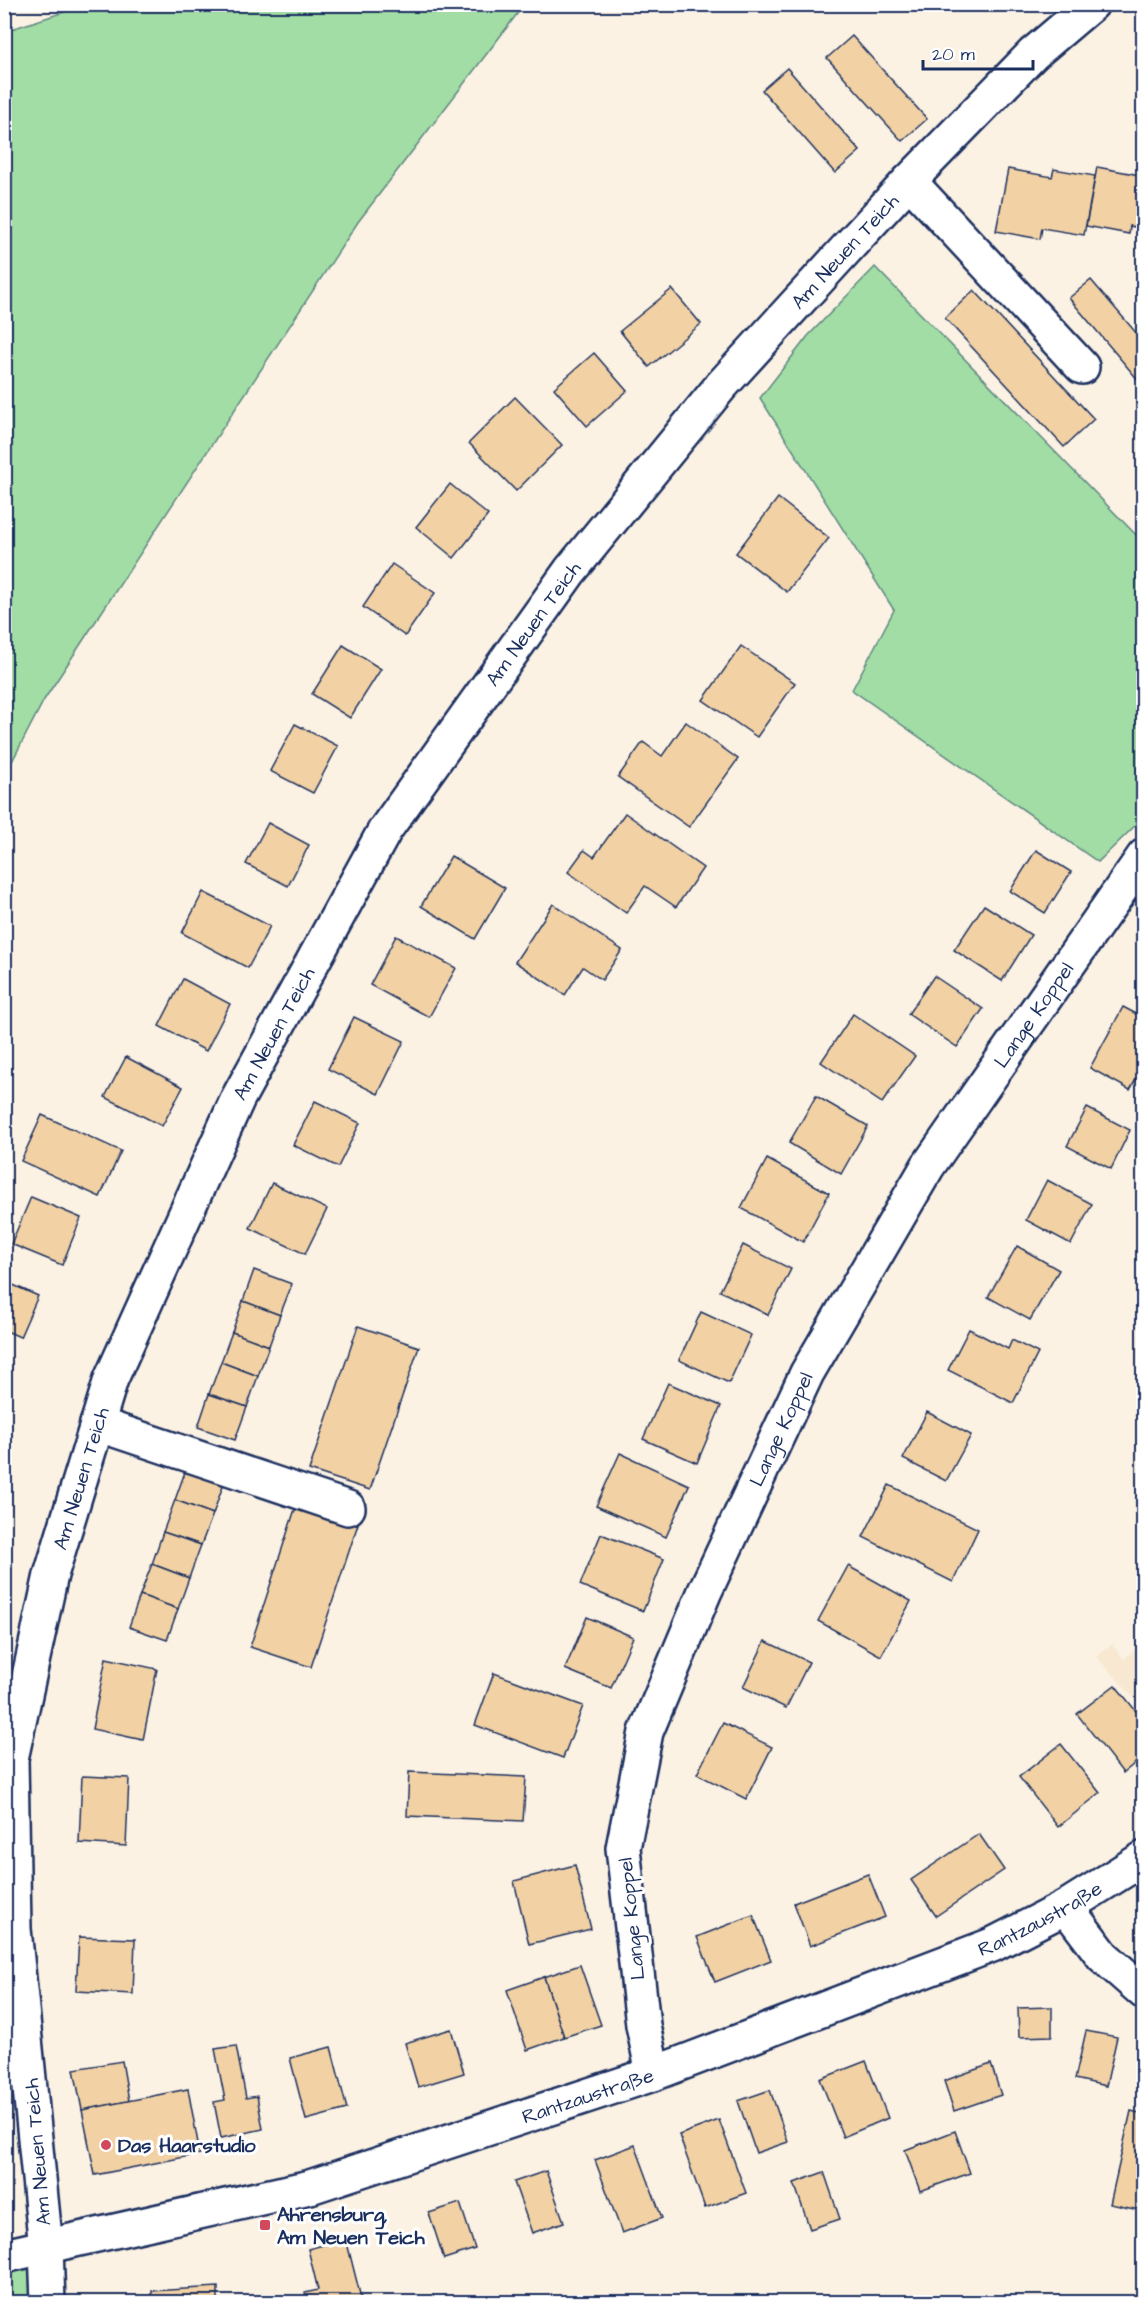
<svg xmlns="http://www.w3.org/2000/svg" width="1148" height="2307" font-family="'Architects Daughter',sans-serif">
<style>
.built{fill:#f8e8d1}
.green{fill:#a1dda4;stroke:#5e8681;stroke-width:1.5}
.building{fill:#f2d2a4;stroke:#1b2f5e;stroke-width:1.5}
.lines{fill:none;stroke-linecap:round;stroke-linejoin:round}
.minor-casing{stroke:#1b2f5e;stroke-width:38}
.minor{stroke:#fff;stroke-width:33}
.poi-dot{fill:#d1495b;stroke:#fff;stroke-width:2}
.labels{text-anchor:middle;stroke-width:6;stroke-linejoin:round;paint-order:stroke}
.street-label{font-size:20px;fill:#1b2f5e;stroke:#fff}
.poi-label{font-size:20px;font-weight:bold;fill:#1b2f5e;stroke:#fff;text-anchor:start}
</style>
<rect width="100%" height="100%" fill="#fbf2e4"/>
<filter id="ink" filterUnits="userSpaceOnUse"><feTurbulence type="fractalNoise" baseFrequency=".0167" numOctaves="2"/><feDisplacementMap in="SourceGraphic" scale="12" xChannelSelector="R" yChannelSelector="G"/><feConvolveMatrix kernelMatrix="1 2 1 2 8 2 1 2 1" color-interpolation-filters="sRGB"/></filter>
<g filter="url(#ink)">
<path class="built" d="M1112,1644L1124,1659L1140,1646L1143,1650V1708L1096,1656Z"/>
<g class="green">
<path d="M86,5H524L358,222L44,700L5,775V31Z"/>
<path d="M875,267L1143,542V818L1098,862L852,690L894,610L760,398L808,336Z"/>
<path d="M30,2260L32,2302H5L4,2266Z"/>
</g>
<g class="building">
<path d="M852,36L927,119L902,141L827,58Z"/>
<path d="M787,68L860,151L835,173L762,90Z"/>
<path d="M1097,167L1140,175L1141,167H1144V229L1130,226L1129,234L1086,226Z"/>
<path d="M1008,169L1052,177L1054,169L1095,176L1084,235L1042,228L1040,239L996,231Z"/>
<path d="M1091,280L1144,342V377L1139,381L1069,298Z"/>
<path d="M672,289L701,324L649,367L620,331Z"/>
<path d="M974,290L1094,419L1064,447L945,318Z"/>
<path d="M594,353L627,391L587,426L554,388Z"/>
<path d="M515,397L562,445L516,491L469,443Z"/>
<path d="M450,484L488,515L454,558L416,527Z"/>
<path d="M778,498L829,538L787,592L736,553Z"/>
<path d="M392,564L435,593L405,636L363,607Z"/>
<path d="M343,645L381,669L350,718L312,694Z"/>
<path d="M741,646L795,683L757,737L703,700Z"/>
<path d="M686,722L738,759L689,827L618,777L643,742L662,756Z"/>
<path d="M295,724L338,746L313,793L270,771Z"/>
<path d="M625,813L703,868L676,907L645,886L626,913L568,872L584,850L594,857Z"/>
<path d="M268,823L309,845L288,886L246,864Z"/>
<path d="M1036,850L1071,872L1045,913L1010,891Z"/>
<path d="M451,856L505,888L475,939L421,906Z"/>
<path d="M203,892L270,926L248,968L182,933Z"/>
<path d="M553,904L622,950L602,980L583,967L565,995L515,962Z"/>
<path d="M984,905L1031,935L1002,981L954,950Z"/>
<path d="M396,936L456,968L429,1017L370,985Z"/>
<path d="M934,976L983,1009L957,1047L908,1014Z"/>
<path d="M183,979L230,1004L206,1051L159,1026Z"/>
<path d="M1123,1007L1144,1018V1065L1130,1090L1090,1068Z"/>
<path d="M853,1014L915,1056L882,1103L821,1062Z"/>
<path d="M354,1017L404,1041L378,1094L328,1069Z"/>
<path d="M126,1057L183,1087L162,1126L105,1097Z"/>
<path d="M816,1096L868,1126L841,1174L789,1143Z"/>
<path d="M315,1101L360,1123L338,1167L293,1145Z"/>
<path d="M1087,1108L1130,1130L1111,1169L1067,1146Z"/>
<path d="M42,1115L121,1151L100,1197L21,1161Z"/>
<path d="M767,1159L829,1193L803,1242L741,1208Z"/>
<path d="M1047,1180L1092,1204L1071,1244L1026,1220Z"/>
<path d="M272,1183L327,1209L305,1254L250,1228Z"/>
<path d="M31,1197L81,1218L62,1265L11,1244Z"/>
<path d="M743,1245L791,1269L768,1315L720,1291Z"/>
<path d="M1017,1246L1059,1270L1030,1320L988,1297Z"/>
<path d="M254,1270L292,1284L280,1315L243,1301Z"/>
<path d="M4,1281L38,1296L20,1337L4,1330Z"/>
<path d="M243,1301L280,1315L269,1346L232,1332Z"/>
<path d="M701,1312L751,1335L729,1383L679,1360Z"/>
<path d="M358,1326L419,1347L370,1490L309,1470Z"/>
<path d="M969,1329L1008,1349L1012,1340L1038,1353L1013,1403L948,1370Z"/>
<path d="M232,1332L269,1346L258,1376L221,1362Z"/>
<path d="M221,1362L258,1376L247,1407L209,1394Z"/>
<path d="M668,1383L721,1406L697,1463L643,1439Z"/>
<path d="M209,1394L247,1407L235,1440L198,1427Z"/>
<path d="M927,1412L971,1435L946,1481L903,1459Z"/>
<path d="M620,1453L689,1485L666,1537L596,1506Z"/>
<path d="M186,1469L224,1483L213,1514L175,1500Z"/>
<path d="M889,1485L978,1529L953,1582L863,1537Z"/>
<path d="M175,1500L213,1514L201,1545L163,1532Z"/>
<path d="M297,1503L358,1524L311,1667L250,1647Z"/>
<path d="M163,1532L201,1545L189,1578L152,1564Z"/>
<path d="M601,1534L664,1559L643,1611L580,1585Z"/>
<path d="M152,1564L189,1578L178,1609L140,1595Z"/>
<path d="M848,1566L911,1601L881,1656L818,1621Z"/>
<path d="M140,1595L178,1609L167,1640L129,1627Z"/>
<path d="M587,1617L633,1637L611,1688L565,1669Z"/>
<path d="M765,1641L809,1662L786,1708L743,1687Z"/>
<path d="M106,1658L157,1669L143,1740L92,1729Z"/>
<path d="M494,1673L583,1706L563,1758L475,1725Z"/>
<path d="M1115,1685L1144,1721V1756L1123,1773L1077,1714Z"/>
<path d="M723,1723L772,1747L746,1799L697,1774Z"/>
<path d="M1061,1744L1100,1793L1058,1827L1019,1777Z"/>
<path d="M409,1772L526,1777L523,1821L407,1816Z"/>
<path d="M82,1776L129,1778L126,1846L79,1843Z"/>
<path d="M979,1834L1004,1870L936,1916L911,1880Z"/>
<path d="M575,1865L591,1929L529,1944L514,1881Z"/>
<path d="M868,1874L885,1917L810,1946L794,1903Z"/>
<path d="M753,1915L771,1960L715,1982L697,1937Z"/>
<path d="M79,1937L135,1939L133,1994L76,1991Z"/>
<path d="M580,1965L601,2025L564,2037L544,1977Z"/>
<path d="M544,1977L564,2037L527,2050L507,1990Z"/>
<path d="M1052,2007V2036L1019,2037L1018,2008Z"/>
<path d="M451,2029L464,2073L418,2087L405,2043Z"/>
<path d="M1086,2031L1117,2037L1106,2086L1075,2079Z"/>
<path d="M236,2046L246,2098L257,2096L263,2129L221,2138L214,2102L225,2100L215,2049Z"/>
<path d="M331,2047L347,2109L306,2120L290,2058Z"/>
<path d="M122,2061L129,2101L82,2110L74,2069Z"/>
<path d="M866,2061L888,2118L843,2137L820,2079Z"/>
<path d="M991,2064L1001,2095L954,2111L944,2081Z"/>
<path d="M188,2089L200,2154L95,2175L82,2110Z"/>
<path d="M770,2090L788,2142L756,2153L738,2101Z"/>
<path d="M1131,2111L1144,2114V2211L1110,2204Z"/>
<path d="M719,2120L746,2193L705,2208L679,2135Z"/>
<path d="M955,2131L970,2173L920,2191L905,2150Z"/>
<path d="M635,2145L662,2218L622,2233L595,2160Z"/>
<path d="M546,2171L564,2222L532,2233L514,2182Z"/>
<path d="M824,2172L840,2219L810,2229L794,2183Z"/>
<path d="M460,2203L475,2249L444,2259L429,2213Z"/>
<path d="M346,2239L362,2302H307L305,2293L318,2290L308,2249Z"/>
<path d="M218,2287V2302H152V2291Z"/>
</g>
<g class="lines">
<g class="minor-casing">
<g id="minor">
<path d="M909,181L1082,367"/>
<path d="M97,1424L348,1508"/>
<path d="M1066,1907L1103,1956L1144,1992"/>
<path id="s1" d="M653,2074L643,2025L623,1848L646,1732L705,1591L807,1373L928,1166L1144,856"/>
<path id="s2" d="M4,2256L310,2187L653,2074L992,1945L1066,1907L1144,1858"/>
<path id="s3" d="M48,2302L46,2248L14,1929L11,1759L51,1575L111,1379L238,1098L385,830L570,571L721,386L838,258L909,181L1033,54L1092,4"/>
</g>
</g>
<use href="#minor" class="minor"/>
</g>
</g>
<g class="poi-dot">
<circle cx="106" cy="2145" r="6"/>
<rect x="259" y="2219" width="12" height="12" rx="3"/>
</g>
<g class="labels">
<g class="street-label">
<text dy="7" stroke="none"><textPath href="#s3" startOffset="2292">Am Neuen Teich</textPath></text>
<text dy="7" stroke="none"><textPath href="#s3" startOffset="1806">Am Neuen Teich</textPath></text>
<text dy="7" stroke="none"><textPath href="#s1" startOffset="1164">Lange Koppel</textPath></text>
<text dy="7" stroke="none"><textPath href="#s3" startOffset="1320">Am Neuen Teich</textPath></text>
<text dy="7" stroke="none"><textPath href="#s1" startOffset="678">Lange Koppel</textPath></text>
<text dy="7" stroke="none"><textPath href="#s3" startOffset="834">Am Neuen Teich</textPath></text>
<text dy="7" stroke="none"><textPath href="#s2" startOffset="1092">Rantzaustraße</textPath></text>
<text transform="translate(631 1919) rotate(-96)" y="7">Lange Koppel</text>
<text dy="7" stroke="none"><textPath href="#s2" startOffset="606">Rantzaustraße</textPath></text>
<text transform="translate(37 2152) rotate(-95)" y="7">Am Neuen Teich</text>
</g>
<g class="poi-label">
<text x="118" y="2152">Das Haarstudio</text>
<text x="277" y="2221">Ahrensburg,<tspan x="277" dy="23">Am Neuen Teich</tspan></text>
</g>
</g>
<rect width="1148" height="2307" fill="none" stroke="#fff" stroke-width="24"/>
<rect x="12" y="12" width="1124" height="2283" fill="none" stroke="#1b2f5e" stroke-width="2" filter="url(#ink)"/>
<path d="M923 60v9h110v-9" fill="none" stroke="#1b2f5e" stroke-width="3"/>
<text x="932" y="60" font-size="18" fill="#1b2f5e" stroke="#ffffff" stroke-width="4.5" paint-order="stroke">20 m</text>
</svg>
